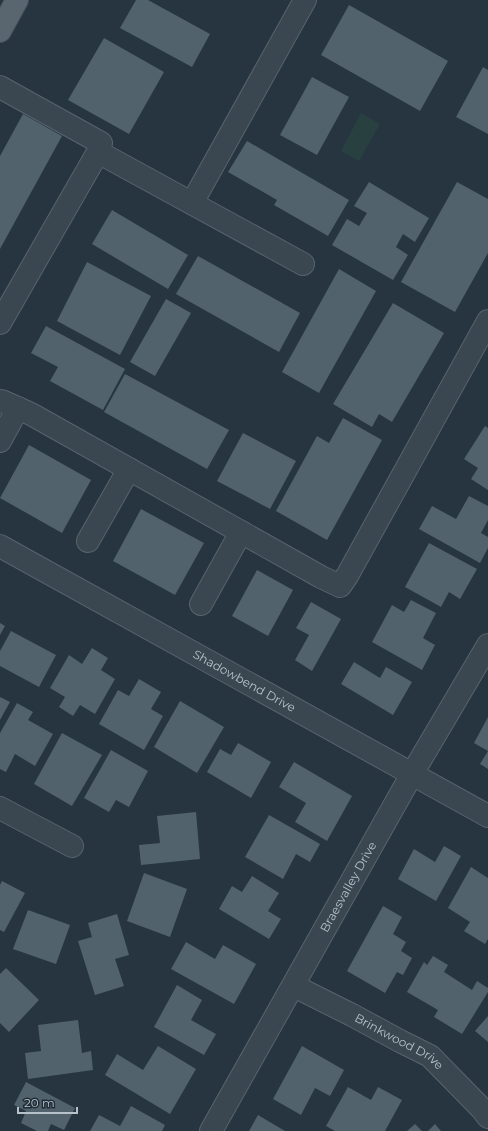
<svg xmlns="http://www.w3.org/2000/svg" width="488" height="1131" font-family="Montserrat,sans-serif">
<style>
.green{fill:#284140}
.building{fill:#51626d}
.lines{fill:none;stroke-linecap:round;stroke-linejoin:round}
.minor-casing{stroke:#58646d;stroke-width:24}
.major-casing{stroke:#445059;stroke-width:24}
.minor{stroke:#3a4750;stroke-width:22}
.major{stroke:#596670;stroke-width:22}
.labels{text-anchor:middle;stroke-width:4;stroke-linejoin:round;paint-order:stroke}
.street-label{font-size:12px;fill:#b7c1ca;stroke:#1f2c35}
</style>
<rect width="100%" height="100%" fill="#263540"/>
<path class="green" d="M361,113L380,124L359,161L341,151Z"/>
<g class="building">
<path d="M136,0H148L210,34L192,67L120,28Z"/>
<path d="M349,5L448,61L420,111L321,55Z"/>
<path d="M104,38L164,72L129,134L68,100Z"/>
<path d="M483,67L488,70V134L456,117Z"/>
<path d="M312,77L349,97L317,155L280,135Z"/>
<path d="M23,114L62,136L0,249V156Z"/>
<path d="M247,141L349,200L328,236L274,205L277,200L228,172Z"/>
<path d="M369,182L429,218L415,242L403,234L396,247L408,255L393,280L332,245L347,219L359,226L367,213L354,206Z"/>
<path d="M457,182L488,199V253L455,312L401,282Z"/>
<path d="M112,210L188,255L168,289L92,244Z"/>
<path d="M198,256L300,313L279,352L176,294Z"/>
<path d="M87,262L151,296L120,355L57,321Z"/>
<path d="M339,269L376,291L319,393L282,372Z"/>
<path d="M166,299L191,313L155,376L130,362Z"/>
<path d="M393,303L444,333L392,422L379,414L372,427L333,404Z"/>
<path d="M46,326L125,369L103,410L50,381L58,367L31,353Z"/>
<path d="M125,374L229,430L207,469L104,412Z"/>
<path d="M343,418L382,440L327,540L276,511L317,436L329,443Z"/>
<path d="M485,426L488,428V490L471,479L478,468L464,459Z"/>
<path d="M243,433L296,461L270,509L217,481Z"/>
<path d="M29,445L91,480L62,533L0,498Z"/>
<path d="M469,496L488,506V520L481,533L488,537V548L480,563L419,529L432,506L456,519Z"/>
<path d="M141,509L204,543L175,595L113,561Z"/>
<path d="M429,543L477,569L460,599L449,592L441,607L405,587Z"/>
<path d="M257,570L293,590L268,636L232,616Z"/>
<path d="M411,600L436,613L423,638L435,645L422,670L372,642L392,605L404,612Z"/>
<path d="M311,602L341,619L312,671L295,660L309,635L296,628Z"/>
<path d="M0,623L5,626L0,635Z"/>
<path d="M11,631L56,655L39,687L0,666V651Z"/>
<path d="M92,648L108,658L101,670L115,679L95,714L80,705L73,716L59,707L65,697L50,688L69,655L82,664Z"/>
<path d="M354,662L380,678L386,667L412,682L393,715L341,684Z"/>
<path d="M139,679L161,692L151,709L163,716L144,750L99,724L118,690L129,696Z"/>
<path d="M0,697L10,702L0,720Z"/>
<path d="M180,701L224,727L197,773L154,747Z"/>
<path d="M17,703L33,712L28,720L53,734L35,766L15,754L6,772L0,769V733Z"/>
<path d="M488,717V769L480,764L488,751L474,743Z"/>
<path d="M62,733L102,755L72,806L34,784Z"/>
<path d="M238,743L271,762L251,798L207,772L220,749L231,755Z"/>
<path d="M111,750L148,771L129,807L116,800L109,812L84,798Z"/>
<path d="M294,762L352,796L327,841L295,822L306,803L279,787Z"/>
<path d="M196,812L200,859L141,865L139,845L160,843L157,816Z"/>
<path d="M269,815L320,844L310,862L296,854L283,879L245,857Z"/>
<path d="M444,846L461,856L436,901L398,879L414,849L435,862Z"/>
<path d="M471,867L488,878V939L485,944L464,931L470,922L448,908Z"/>
<path d="M144,873L187,889L170,937L127,921Z"/>
<path d="M252,876L279,893L268,911L281,919L269,939L219,909L232,886L242,892Z"/>
<path d="M2,881L25,893L4,932L0,930V885Z"/>
<path d="M383,906L402,917L393,934L406,942L401,951L412,958L403,975L397,972L385,993L347,971Z"/>
<path d="M28,910L70,925L56,964L13,949Z"/>
<path d="M117,914L129,955L115,959L124,986L95,995L78,941L92,937L88,923Z"/>
<path d="M186,942L215,959L223,945L256,964L234,1004L171,969Z"/>
<path d="M433,956L448,965L444,972L472,990L477,981L488,988V992L462,1034L434,1017L438,1010L407,992L424,962L427,965Z"/>
<path d="M6,968L39,1000L9,1032L0,1023V974Z"/>
<path d="M177,985L202,1000L191,1020L216,1034L204,1055L154,1027Z"/>
<path d="M488,1016V1042L475,1031Z"/>
<path d="M78,1020L82,1053L91,1051L93,1070L28,1079L25,1053L41,1051L38,1025Z"/>
<path d="M158,1046L196,1069L170,1114L105,1075L117,1054L143,1070Z"/>
<path d="M302,1046L344,1070L330,1096L315,1088L301,1115L273,1099Z"/>
<path d="M26,1082L75,1108L64,1130L51,1124L48,1131H37L21,1123L26,1111L14,1105Z"/>
<path d="M348,1087L371,1100L378,1087L402,1100L385,1131H335L326,1126Z"/>
<path d="M131,1106L165,1125L162,1131H90L99,1115L120,1126Z"/>
<path d="M258,1115L285,1131H249Z"/>
<path d="M415,1124L422,1131H407Z"/>
<path d="M435,1124L441,1131H428Z"/>
</g>
<g class="lines">
<g class="minor-casing">
<g id="minor">
<path d="M0,87L101,143L98,152L0,323"/>
<path d="M98,152L303,264"/>
<path d="M192,203L305,0"/>
<path d="M0,401L4,402L31,414L321,577L340,586L347,576L488,321"/>
<path d="M0,441L18,408"/>
<path d="M88,541L129,469"/>
<path id="s1" d="M0,546L488,816"/>
<path d="M201,604L241,532"/>
<path d="M0,808L72,846"/>
<path id="s2" d="M294,986L352,1015L400,1041L430,1056L481,1108L488,1117"/>
<path id="s3" d="M211,1131L412,774L488,645"/>
</g>
</g>
<g class="major-casing">
<path id="major" d="M0,31L17,0"/>
</g>
<use href="#minor" class="minor"/>
<use href="#major" class="major"/>
</g>
<g class="labels">
<g class="street-label">
<text dy="4" stroke="none"><textPath href="#s1" startOffset="279">Shadowbend Drive</textPath></text>
<text dy="4" stroke="none"><textPath href="#s3" startOffset="280">Braesvalley Drive</textPath></text>
<text dy="4" stroke="none"><textPath href="#s2" startOffset="119">Brinkwood Drive</textPath></text>
</g>
</g>
<path d="M18 1107v6h59v-6" fill="none" stroke="#b7c1ca" stroke-width="2"/>
<text x="24" y="1107" font-size="12" fill="#b7c1ca" stroke="#1f2c35" stroke-width="3" paint-order="stroke">20 m</text>
</svg>
